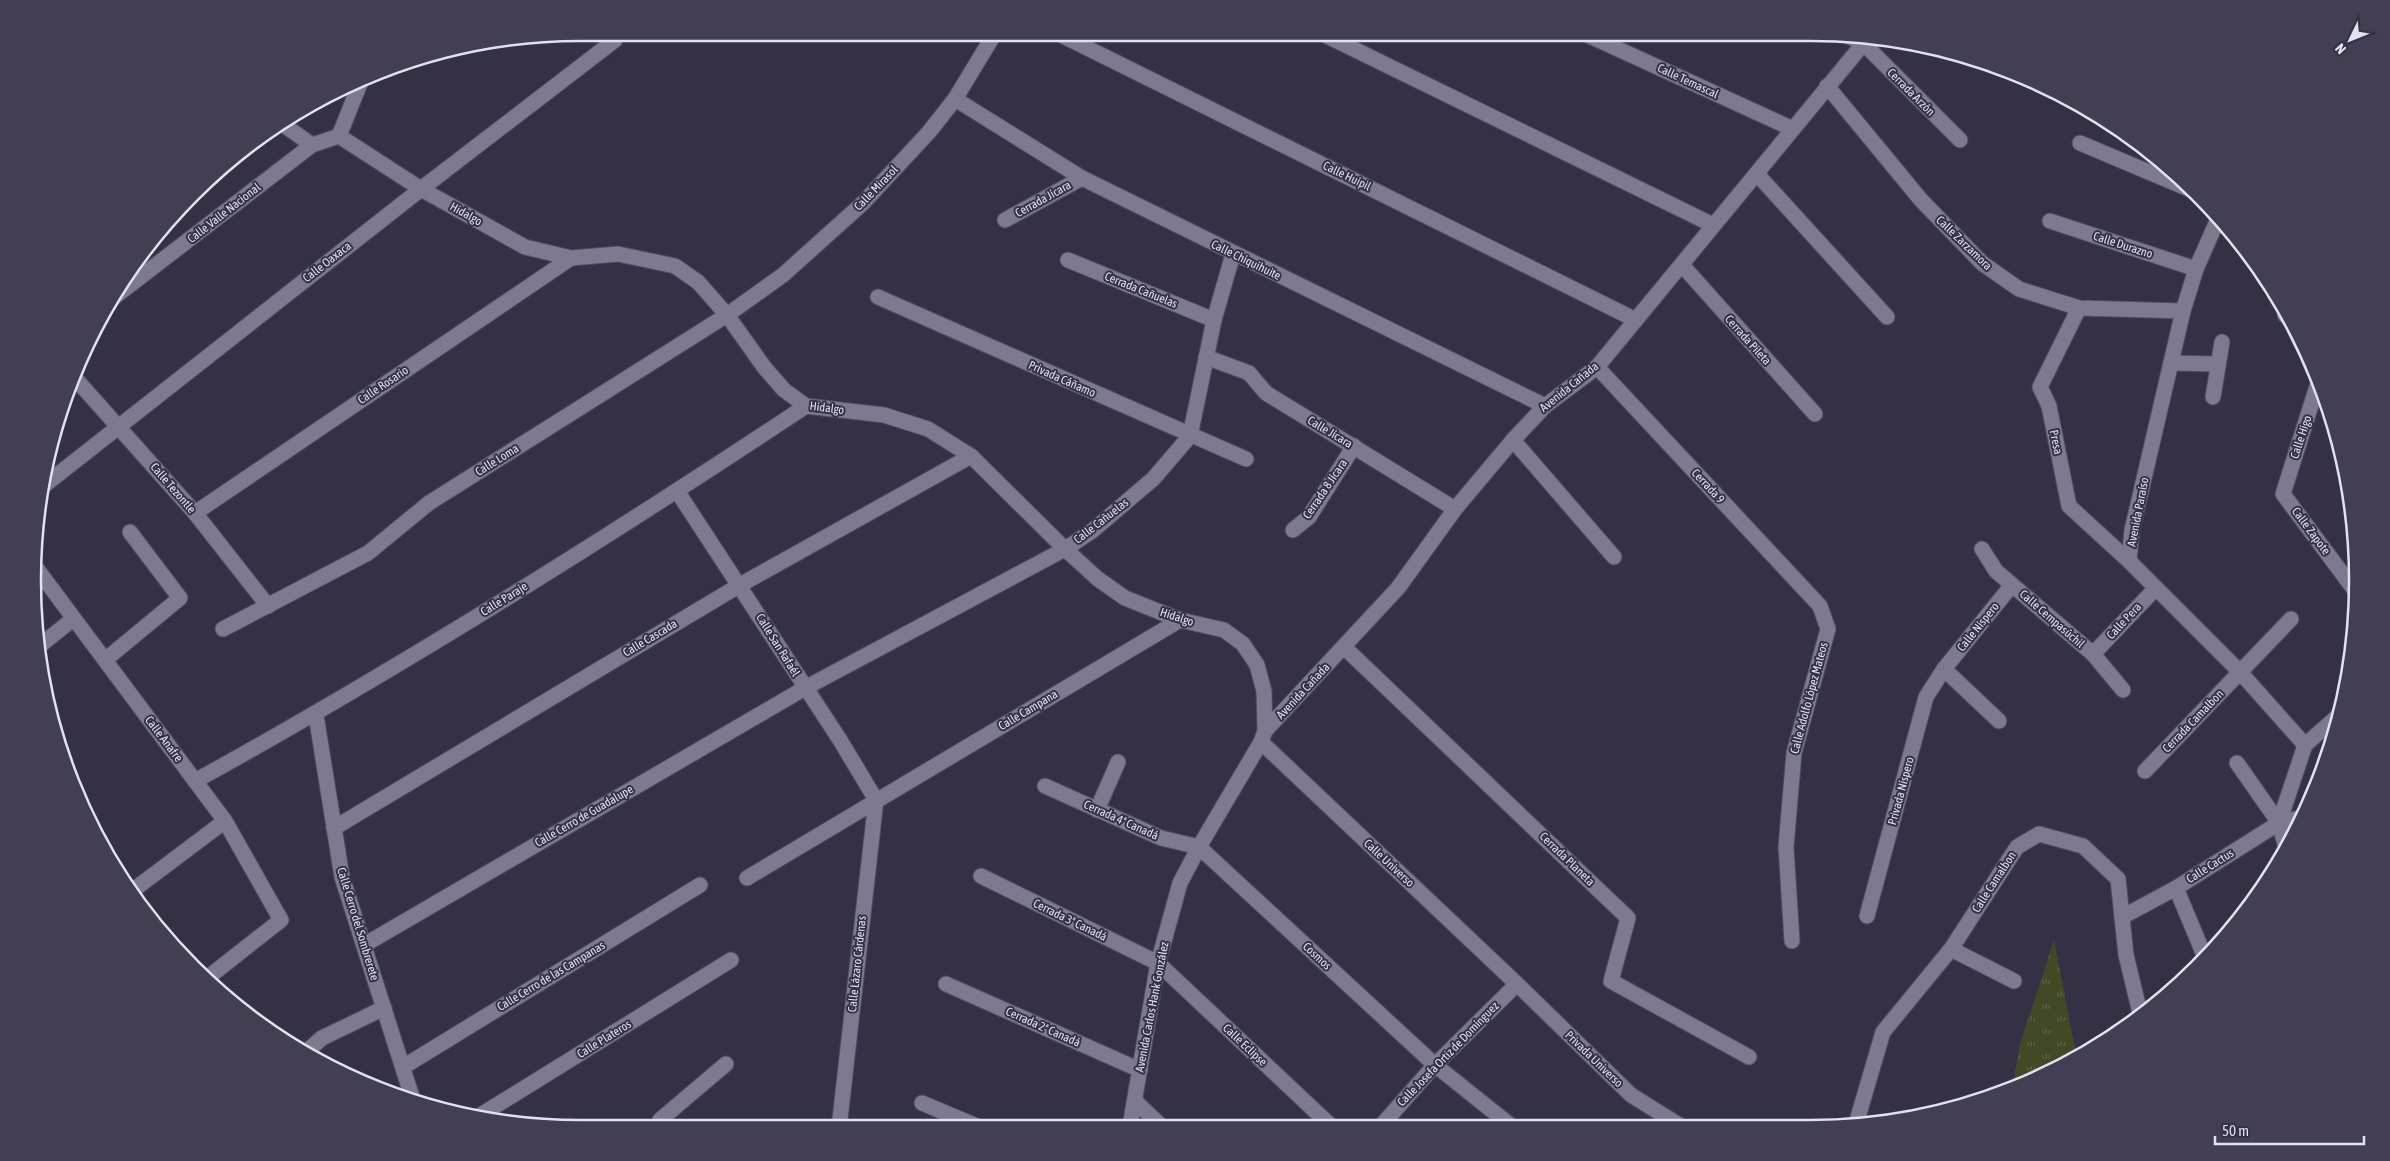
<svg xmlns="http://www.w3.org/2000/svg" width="2390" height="1161" font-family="'Asap Condensed',sans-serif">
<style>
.grass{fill:url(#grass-tufts)}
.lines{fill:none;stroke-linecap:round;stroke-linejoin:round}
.minor-casing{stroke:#514c5e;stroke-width:17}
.minor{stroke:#7e7890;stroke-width:15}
.labels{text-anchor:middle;stroke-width:4;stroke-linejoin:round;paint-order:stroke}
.street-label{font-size:12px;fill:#e4e1ef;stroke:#353045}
.rim{fill:none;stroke:#e4e1ef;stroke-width:2.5}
</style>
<defs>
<pattern id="grass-tufts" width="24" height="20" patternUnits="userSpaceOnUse" patternTransform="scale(1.25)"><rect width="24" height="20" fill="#414926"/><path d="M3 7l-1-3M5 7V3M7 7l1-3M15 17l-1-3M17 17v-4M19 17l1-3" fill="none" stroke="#5c6346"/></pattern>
</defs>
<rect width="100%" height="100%" fill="#353045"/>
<path class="grass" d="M2054,940L2076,1054L2019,1087L2012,1089L2020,1043Z"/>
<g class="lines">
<g class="minor-casing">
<g id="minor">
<path d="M1057,33L1636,320"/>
<path d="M1321,33L1713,225"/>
<path d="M1583,33L1793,129"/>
<path d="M1848,36L1863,43L1960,140"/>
<path d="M1827,86L1921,200L1982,263L2019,289L2079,308L2183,311"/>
<path d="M955,99L1082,178L1545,406"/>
<path d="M281,123L312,145"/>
<path d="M339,136L421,189L525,247L571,258L618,254L675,266L698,282L727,315L764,367L784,390L806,406L884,415L928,429L971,456L1065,549L1098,579L1125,598L1180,620L1224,630L1243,644L1257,665L1264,691L1265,731L1261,742L1199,847L1180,883L1158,963L1130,1126"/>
<path d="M339,136L361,81"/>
<path d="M2080,143L2196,192"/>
<path d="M1757,174L1887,317"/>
<path d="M1005,220L1082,178"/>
<path d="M2050,221L2196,269"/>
<path d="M1068,260L1214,320"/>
<path d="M1682,265L1815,414"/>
<path d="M878,297L1246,459"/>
<path d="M113,298L312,145L339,136"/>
<path d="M2079,308L2040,387L2049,406L2069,506L2129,561L2240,672L2305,745"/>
<path d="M2285,315L2286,316"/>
<path d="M1206,357L1249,373L1266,393L1455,509"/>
<path d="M2171,363L2217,364"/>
<path d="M1597,367L1820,606L1828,629L1794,753L1786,847L1792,941"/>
<path d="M73,376L195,513L268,606"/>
<path d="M2319,380L2283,494L2356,592"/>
<path d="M2213,397L2222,342"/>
<path d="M1513,440L1614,557"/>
<path d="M42,487L421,189L615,40L608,33"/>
<path d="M677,491L840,740L876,800"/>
<path d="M195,513L571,258"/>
<path d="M1293,530L1309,517L1354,446"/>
<path d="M1982,549L1996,571L2093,654L2123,690"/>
<path d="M2129,561L2132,530L2183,311L2196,269L2218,219"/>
<path d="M34,565L225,821L281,920L206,979"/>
<path d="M223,629L368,553L429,503L727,315L783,275L863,203L929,132L955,99L995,33"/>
<path d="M1344,647L1628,918L1611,981L1749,1057"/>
<path d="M37,648L73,619"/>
<path d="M2093,654L2156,588"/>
<path d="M105,660L180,598L130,532"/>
<path d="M1944,669L1999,721"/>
<path d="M316,715L342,877L413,1100"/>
<path d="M1265,731L1398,588L1455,509L1513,440L1545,406L1597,367L1868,38"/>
<path d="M1261,742L1517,984L1631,1095L1679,1125"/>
<path d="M2237,763L2279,823L2285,844"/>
<path d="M2145,771L2291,619"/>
<path d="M195,781C404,666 607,538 806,406"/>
<path d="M1045,786L1161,838L1199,847L1435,1065L1510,1125"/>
<path d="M1097,810L1118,762"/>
<path d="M2279,823L2305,745L2339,715"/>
<path d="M334,828L740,585L971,456"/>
<path d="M981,876L1158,963L1331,1126"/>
<path d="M747,878L1180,620"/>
<path d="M2176,888L2204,955"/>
<path d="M132,891L225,821"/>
<path d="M1867,916L1926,697L1944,669L2012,585"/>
<path d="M2122,917L2176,888L2279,823L2300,818"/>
<path d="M364,945L805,688L1065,549L1092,531L1153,479L1190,436L1214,320L1233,254"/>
<path d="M1951,949L2014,981"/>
<path d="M946,984L1140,1070"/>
<path d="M306,1052L322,1038L384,1008"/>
<path d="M403,1067L700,885"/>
<path d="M1136,1102L1161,1126"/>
<path d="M922,1103L979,1127"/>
<path d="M476,1118L731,960"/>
<path d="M1856,1124L1883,1032L1951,949L2017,847L2039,834L2083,846L2118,879L2126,955L2141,1017"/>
<path d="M1381,1126L1435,1065L1517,984"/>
<path d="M657,1128L660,1120L726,1064"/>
<path d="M839,1128L876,800"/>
</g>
</g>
<use href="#minor" class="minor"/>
</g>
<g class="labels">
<g class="street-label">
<text transform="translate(1688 81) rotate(25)" y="4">Calle Temascal</text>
<text transform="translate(1911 92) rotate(45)" y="4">Cerrada Arzón</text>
<text transform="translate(1347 176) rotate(26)" y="4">Calle Huipil</text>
<text transform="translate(876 188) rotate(-46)" y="4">Calle Mirasol</text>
<text transform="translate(1043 199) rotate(-29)" y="4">Cerrada Jícara</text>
<text transform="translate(224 213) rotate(-38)" y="4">Calle Valle Nacional</text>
<text transform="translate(466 214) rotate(29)" y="4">Hidalgo</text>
<text transform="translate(1964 243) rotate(44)" y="4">Calle Zarzamora</text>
<text transform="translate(2123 245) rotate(18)" y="4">Calle Durazno</text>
<text transform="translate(1246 260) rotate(26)" y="4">Calle Chiquihuite</text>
<text transform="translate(327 262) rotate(-38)" y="4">Calle Oaxaca</text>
<text transform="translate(1141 290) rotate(22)" y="4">Cerrada Cañuelas</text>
<text transform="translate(1748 340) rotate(48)" y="4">Cerrada Pileta</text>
<text transform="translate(1062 379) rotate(24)" y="4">Privada Cáñamo</text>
<text transform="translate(383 385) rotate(-34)" y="4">Calle Rosario</text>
<text transform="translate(1569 387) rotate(-39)" y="4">Avenida Cañada</text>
<text transform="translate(827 408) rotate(7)" y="4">Hidalgo</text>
<text transform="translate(1330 432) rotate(31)" y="4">Calle Jícara</text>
<text transform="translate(2301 437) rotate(-72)" y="4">Calle Higo</text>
<text transform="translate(2056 442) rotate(78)" y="4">Presa</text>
<text transform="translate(497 460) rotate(-32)" y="4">Calle Loma</text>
<text transform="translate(1708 486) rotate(47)" y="4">Cerrada 9</text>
<text transform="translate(173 488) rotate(49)" y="4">Calle Tezontle</text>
<text transform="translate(1325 489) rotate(-56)" y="4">Cerrada 8 Jícara</text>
<text transform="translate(2138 512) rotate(-79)" y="4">Avenida Paraíso</text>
<text transform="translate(1101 521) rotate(-38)" y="4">Calle Cañuelas</text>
<text transform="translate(2311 531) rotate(53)" y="4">Calle Zapote</text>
<text transform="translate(504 599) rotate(-32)" y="4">Calle Paraje</text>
<text transform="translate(1177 617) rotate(18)" y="4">Hidalgo</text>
<text transform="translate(2052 619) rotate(41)" y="4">Calle Cempasúchil</text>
<text transform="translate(2124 621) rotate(-47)" y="4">Calle Pera</text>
<text transform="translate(1978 627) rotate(-51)" y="4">Calle Níspero</text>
<text transform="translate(650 638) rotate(-31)" y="4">Calle Cascada</text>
<text transform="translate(778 645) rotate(58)" y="4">Calle San Rafaél</text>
<text transform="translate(1303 691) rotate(-47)" y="4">Avenida Cañada</text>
<text transform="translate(1809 698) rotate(-75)" y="4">Calle Adolfo López Mateos</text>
<text transform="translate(1028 710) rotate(-31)" y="4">Calle Campana</text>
<text transform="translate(2193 721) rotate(-46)" y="4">Cerrada Camalbon</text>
<text transform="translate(164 739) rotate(53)" y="4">Calle Anafre</text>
<text transform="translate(1901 791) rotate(-75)" y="4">Privada Níspero</text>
<text transform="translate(584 816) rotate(-30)" y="4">Calle Cerro de Guadalupe</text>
<text transform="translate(1121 820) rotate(24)" y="4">Cerrada 4ª Canadá</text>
<text transform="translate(1567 859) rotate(44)" y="4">Cerrada Planeta</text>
<text transform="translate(1389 863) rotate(43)" y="4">Calle Universo</text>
<text transform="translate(2210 866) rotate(-32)" y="4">Calle Cactus</text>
<text transform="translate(1994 882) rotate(-57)" y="4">Calle Camalbon</text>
<text transform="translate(1070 920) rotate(26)" y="4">Cerrada 3ª Canadá</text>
<text transform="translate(358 924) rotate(73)" y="4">Calle Cerro del Sombrerete</text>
<text transform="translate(1317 956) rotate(43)" y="4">Cosmos</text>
<text transform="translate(857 964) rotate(-84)" y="4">Calle Lázaro Cárdenas</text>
<text transform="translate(551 976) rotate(-31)" y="4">Calle Cerro de las Campanas</text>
<text transform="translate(1152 1007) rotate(-79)" y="4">Avenida Carlos Hank González</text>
<text transform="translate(1043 1027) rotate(24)" y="4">Cerrada 2ª Canadá</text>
<text transform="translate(604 1039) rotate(-32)" y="4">Calle Plateros</text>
<text transform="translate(1245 1045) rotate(43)" y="4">Calle Eclipse</text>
<text transform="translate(1448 1054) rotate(-46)" y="4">Calle Josefa Ortiz de Domínguez</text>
<text transform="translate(1594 1059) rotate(44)" y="4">Privada Universo</text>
</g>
</g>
<path d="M0 0H2390V1161H0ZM580 41H1810A539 539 0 0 1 2349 580V581A539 539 0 0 1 1810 1120H580A539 539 0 0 1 41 581V580A539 539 0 0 1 580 41Z" fill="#433e53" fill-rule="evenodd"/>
<path class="rim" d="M580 41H1810A539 539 0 0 1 2349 580V581A539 539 0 0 1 1810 1120H580A539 539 0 0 1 41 581V580A539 539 0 0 1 580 41Z"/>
<g transform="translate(2350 40) rotate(227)" stroke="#353045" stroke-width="4" paint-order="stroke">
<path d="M0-4L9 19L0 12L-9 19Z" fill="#e4e1ef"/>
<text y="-8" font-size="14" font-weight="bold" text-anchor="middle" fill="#e4e1ef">N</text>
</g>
<path d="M2215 1136v8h149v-8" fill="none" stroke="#e4e1ef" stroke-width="2.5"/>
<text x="2222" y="1136" font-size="15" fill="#e4e1ef" stroke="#353045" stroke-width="4" paint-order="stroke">50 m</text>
</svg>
